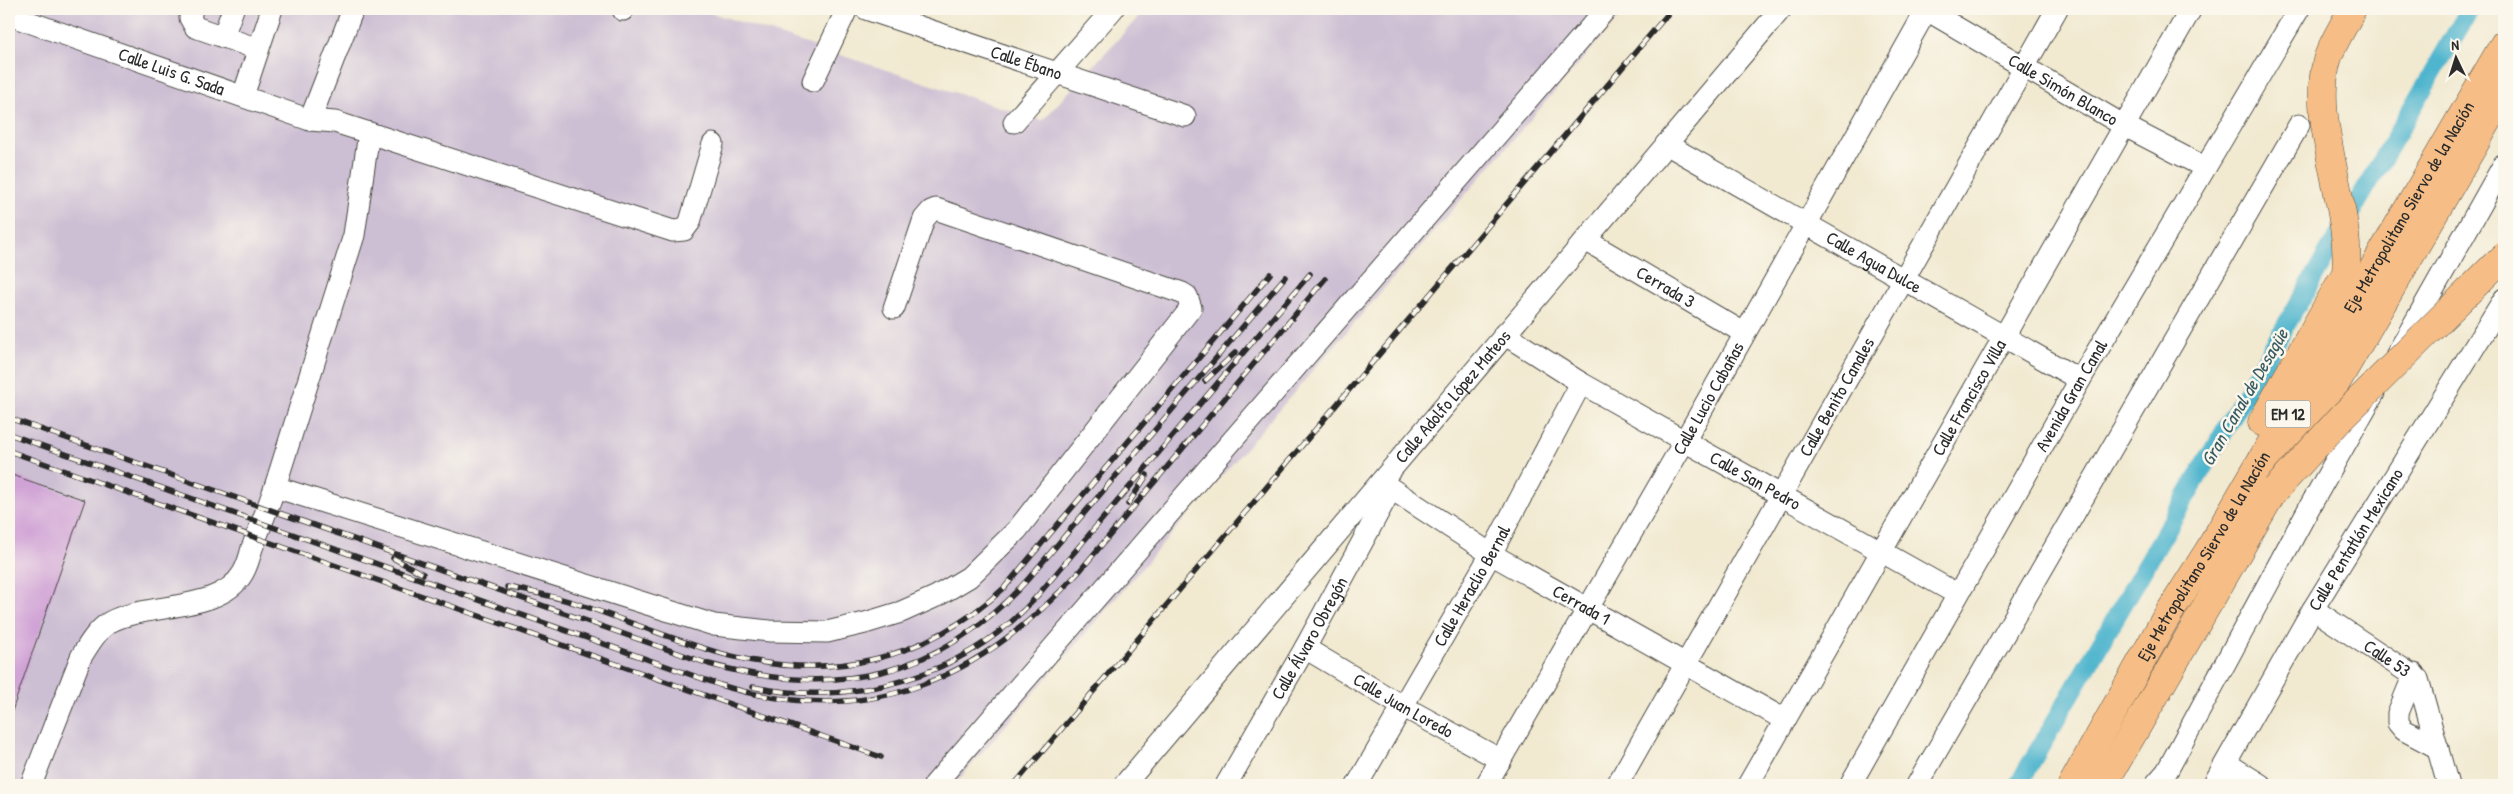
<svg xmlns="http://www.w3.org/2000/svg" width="2513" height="794" font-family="'Patrick Hand',sans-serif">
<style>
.industrial{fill:#ccbed3}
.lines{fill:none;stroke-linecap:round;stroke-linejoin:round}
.canal{stroke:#50b5ce;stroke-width:19}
.building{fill:#d0a3d6}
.minor-casing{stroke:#494844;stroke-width:23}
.highway-casing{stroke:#494844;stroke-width:29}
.minor{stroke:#fff;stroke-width:21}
.highway{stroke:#f6be86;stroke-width:28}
.rail-casing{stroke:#2b2b2b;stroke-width:5.5}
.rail{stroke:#fbf7ec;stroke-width:4;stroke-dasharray:11;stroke-linecap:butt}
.highway-bridge-casing{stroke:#494844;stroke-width:29;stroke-linecap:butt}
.highway-bridge{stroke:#f6be86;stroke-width:28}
.labels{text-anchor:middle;stroke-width:5;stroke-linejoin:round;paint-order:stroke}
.shield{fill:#fbf7ec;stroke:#696865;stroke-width:1}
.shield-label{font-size:16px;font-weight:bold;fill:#2b2b2b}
.street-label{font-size:18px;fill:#2b2b2b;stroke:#fbf7ec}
.water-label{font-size:19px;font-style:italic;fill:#385b64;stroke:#fbf7ec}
</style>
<rect width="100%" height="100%" fill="#fbf7ec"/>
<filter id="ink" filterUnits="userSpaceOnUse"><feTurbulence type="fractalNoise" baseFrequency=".02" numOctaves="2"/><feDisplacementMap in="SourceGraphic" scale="10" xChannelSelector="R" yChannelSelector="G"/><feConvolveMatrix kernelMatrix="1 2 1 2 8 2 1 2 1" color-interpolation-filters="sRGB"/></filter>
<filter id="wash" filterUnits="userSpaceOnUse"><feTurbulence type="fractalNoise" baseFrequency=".0096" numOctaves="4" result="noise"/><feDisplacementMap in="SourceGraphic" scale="20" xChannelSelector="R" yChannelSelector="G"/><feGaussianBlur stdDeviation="1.12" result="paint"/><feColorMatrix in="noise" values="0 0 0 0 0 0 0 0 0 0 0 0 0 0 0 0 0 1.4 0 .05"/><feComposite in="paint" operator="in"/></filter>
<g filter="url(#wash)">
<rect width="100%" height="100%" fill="#f1e9d0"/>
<path class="industrial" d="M9,9H700L1042,121L1146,9H1626L954,785H9Z"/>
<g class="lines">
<path class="canal" d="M2018,785L2470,9"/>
</g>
<g id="blocks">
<path class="building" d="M9,474L85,500L11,714L9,713Z"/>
</g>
</g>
<g filter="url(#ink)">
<use href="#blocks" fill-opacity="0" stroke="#494844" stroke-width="1"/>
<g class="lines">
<g class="minor-casing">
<g id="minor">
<path d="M192,9L190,18L195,27L258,49"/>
<path id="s1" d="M866,9L1185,116"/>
<path id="s2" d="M1925,9L2123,125L2204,167"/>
<path d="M623,10V9"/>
<path id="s3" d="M9,15L310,120L335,122L673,231L684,230L690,222L713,144"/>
<path d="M223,37L233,9"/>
<path d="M813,81L847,9"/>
<path d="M243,96L272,9"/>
<path d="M310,120L353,9"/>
<path d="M1014,122L1113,9"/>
<path d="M369,133L354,235L275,487L714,625L770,631L827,632L865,623L901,612L937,596L969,577L1017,530L1191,308L1187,296L1182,293L936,209L931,211L924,219L894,308"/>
<path id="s4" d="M1666,144L2080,380"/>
<path id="s5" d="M1587,241L1744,333"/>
<path id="s6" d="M1504,334L1581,383L1957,594"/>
<path d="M2397,354L2504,164"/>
<path id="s7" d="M1381,482L1491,554L1785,720"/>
<path id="s8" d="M2313,609L2418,679L2448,785"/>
<path id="s9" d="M1305,648L1402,706L1501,760"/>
<path d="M2414,674L2398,713V723L2404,730L2438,748"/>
<path d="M2226,763L2261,785"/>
<path d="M31,785L81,657C89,644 97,630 110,622C147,602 220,613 243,573C247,566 250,556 252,548C260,528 268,507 275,487"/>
<path d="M934,785L1606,9"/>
<path id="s10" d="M1124,785L1781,9"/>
<path id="s11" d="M1226,785L1305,648L1391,489"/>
<path id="s12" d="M1357,785L1491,554L1581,383"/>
<path id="s13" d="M1486,785L1684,442L1927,9"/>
<path id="s14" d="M1617,785L2057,9"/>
<path id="s15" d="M1748,785L2191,9"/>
<path id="s16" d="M1850,785L2080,380L2299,9"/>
<path d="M1917,785L2299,125"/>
<path d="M2155,785L2167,771L2309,508L2374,393"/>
<path id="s17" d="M2213,785L2313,609L2504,299"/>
</g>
</g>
<g class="highway-casing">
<g id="highway">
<path d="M2262,422L2346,273C2352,205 2308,119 2328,57C2334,40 2345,24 2352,9"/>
<path id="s18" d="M2072,785L2164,621L2209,550L2504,44"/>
<path d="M2103,785L2504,93"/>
</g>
</g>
<use href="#minor" class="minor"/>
<use href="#highway" class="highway"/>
<g class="rail-casing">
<g id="rail">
<path d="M1205,381L1236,352"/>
<path d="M9,418L709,664C836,699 940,678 1029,578L1285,277"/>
<path d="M9,434L720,685C868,730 977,682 1078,573L1325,279"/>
<path d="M9,451L881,757"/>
<path d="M1128,504L1147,475"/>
<path d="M393,558L423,574"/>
<path d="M507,587C533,592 559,597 584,606C631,622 678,642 727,655C830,682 925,661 1004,588L1270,274"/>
<path d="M753,687C857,708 968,675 1038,595L1310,274"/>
<path d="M1014,785L1672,9"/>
</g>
</g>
<use href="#rail" class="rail"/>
<g class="highway-bridge-casing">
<path id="highway-bridge" d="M2276,489L2343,416L2504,256"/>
</g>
<use href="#highway-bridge" class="highway-bridge"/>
</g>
</g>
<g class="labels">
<rect class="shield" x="2265.5" y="400.5" width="45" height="27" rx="4"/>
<g class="shield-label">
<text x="2288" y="420">EM 12</text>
</g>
<g class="street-label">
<text dy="6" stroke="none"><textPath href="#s1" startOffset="169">Calle Ébano</textPath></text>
<text dy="6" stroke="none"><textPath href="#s3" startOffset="172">Calle Luis G. Sada</textPath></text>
<text dy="6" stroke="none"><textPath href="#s2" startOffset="160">Calle Simón Blanco</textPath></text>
<text dy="6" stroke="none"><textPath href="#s18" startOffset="669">Eje Metropolitano Siervo de la Nación</textPath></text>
<text dy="6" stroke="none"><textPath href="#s4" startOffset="239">Calle Agua Dulce</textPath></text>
<text dy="6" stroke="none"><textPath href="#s5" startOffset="91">Cerrada 3</textPath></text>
<text dy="6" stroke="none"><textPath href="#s16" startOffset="448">Avenida Gran Canal</textPath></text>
<text dy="6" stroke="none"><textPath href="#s10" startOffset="509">Calle Adolfo López Mateos</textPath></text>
<text dy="6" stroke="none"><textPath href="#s14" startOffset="446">Calle Benito Canales</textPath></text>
<text dy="6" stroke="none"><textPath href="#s15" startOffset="446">Calle Francisco Villa</textPath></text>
<text dy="6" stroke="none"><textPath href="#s13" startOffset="446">Calle Lucio Cabañas</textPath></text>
<text dy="6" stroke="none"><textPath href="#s6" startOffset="291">Calle San Pedro</textPath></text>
<text dy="6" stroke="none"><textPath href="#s17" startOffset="284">Calle Pentatlón Mexicano</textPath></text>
<text dy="6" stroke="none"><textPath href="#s18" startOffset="264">Eje Metropolitano Siervo de la Nación</textPath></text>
<text dy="6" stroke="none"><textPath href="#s12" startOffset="230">Calle Heraclio Bernal</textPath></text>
<text dy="6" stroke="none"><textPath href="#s7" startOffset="235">Cerrada 1</textPath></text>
<text dy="6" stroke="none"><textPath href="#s11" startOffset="169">Calle Álvaro Obregón</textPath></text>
<text dy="6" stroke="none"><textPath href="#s8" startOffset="89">Calle 53</textPath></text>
<text dy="6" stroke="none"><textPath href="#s9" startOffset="114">Calle Juan Loredo</textPath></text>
</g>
<g class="water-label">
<text transform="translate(2244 397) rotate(-60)" y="7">Gran Canal de Desagüe</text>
</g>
</g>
<rect width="2513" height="794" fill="none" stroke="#fbf7ec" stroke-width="30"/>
<g transform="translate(2456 58) rotate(356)" stroke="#fbf7ec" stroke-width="4" paint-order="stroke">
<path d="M0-4L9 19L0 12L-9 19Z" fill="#2b2b2b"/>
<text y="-8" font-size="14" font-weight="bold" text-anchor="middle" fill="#2b2b2b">N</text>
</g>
</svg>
